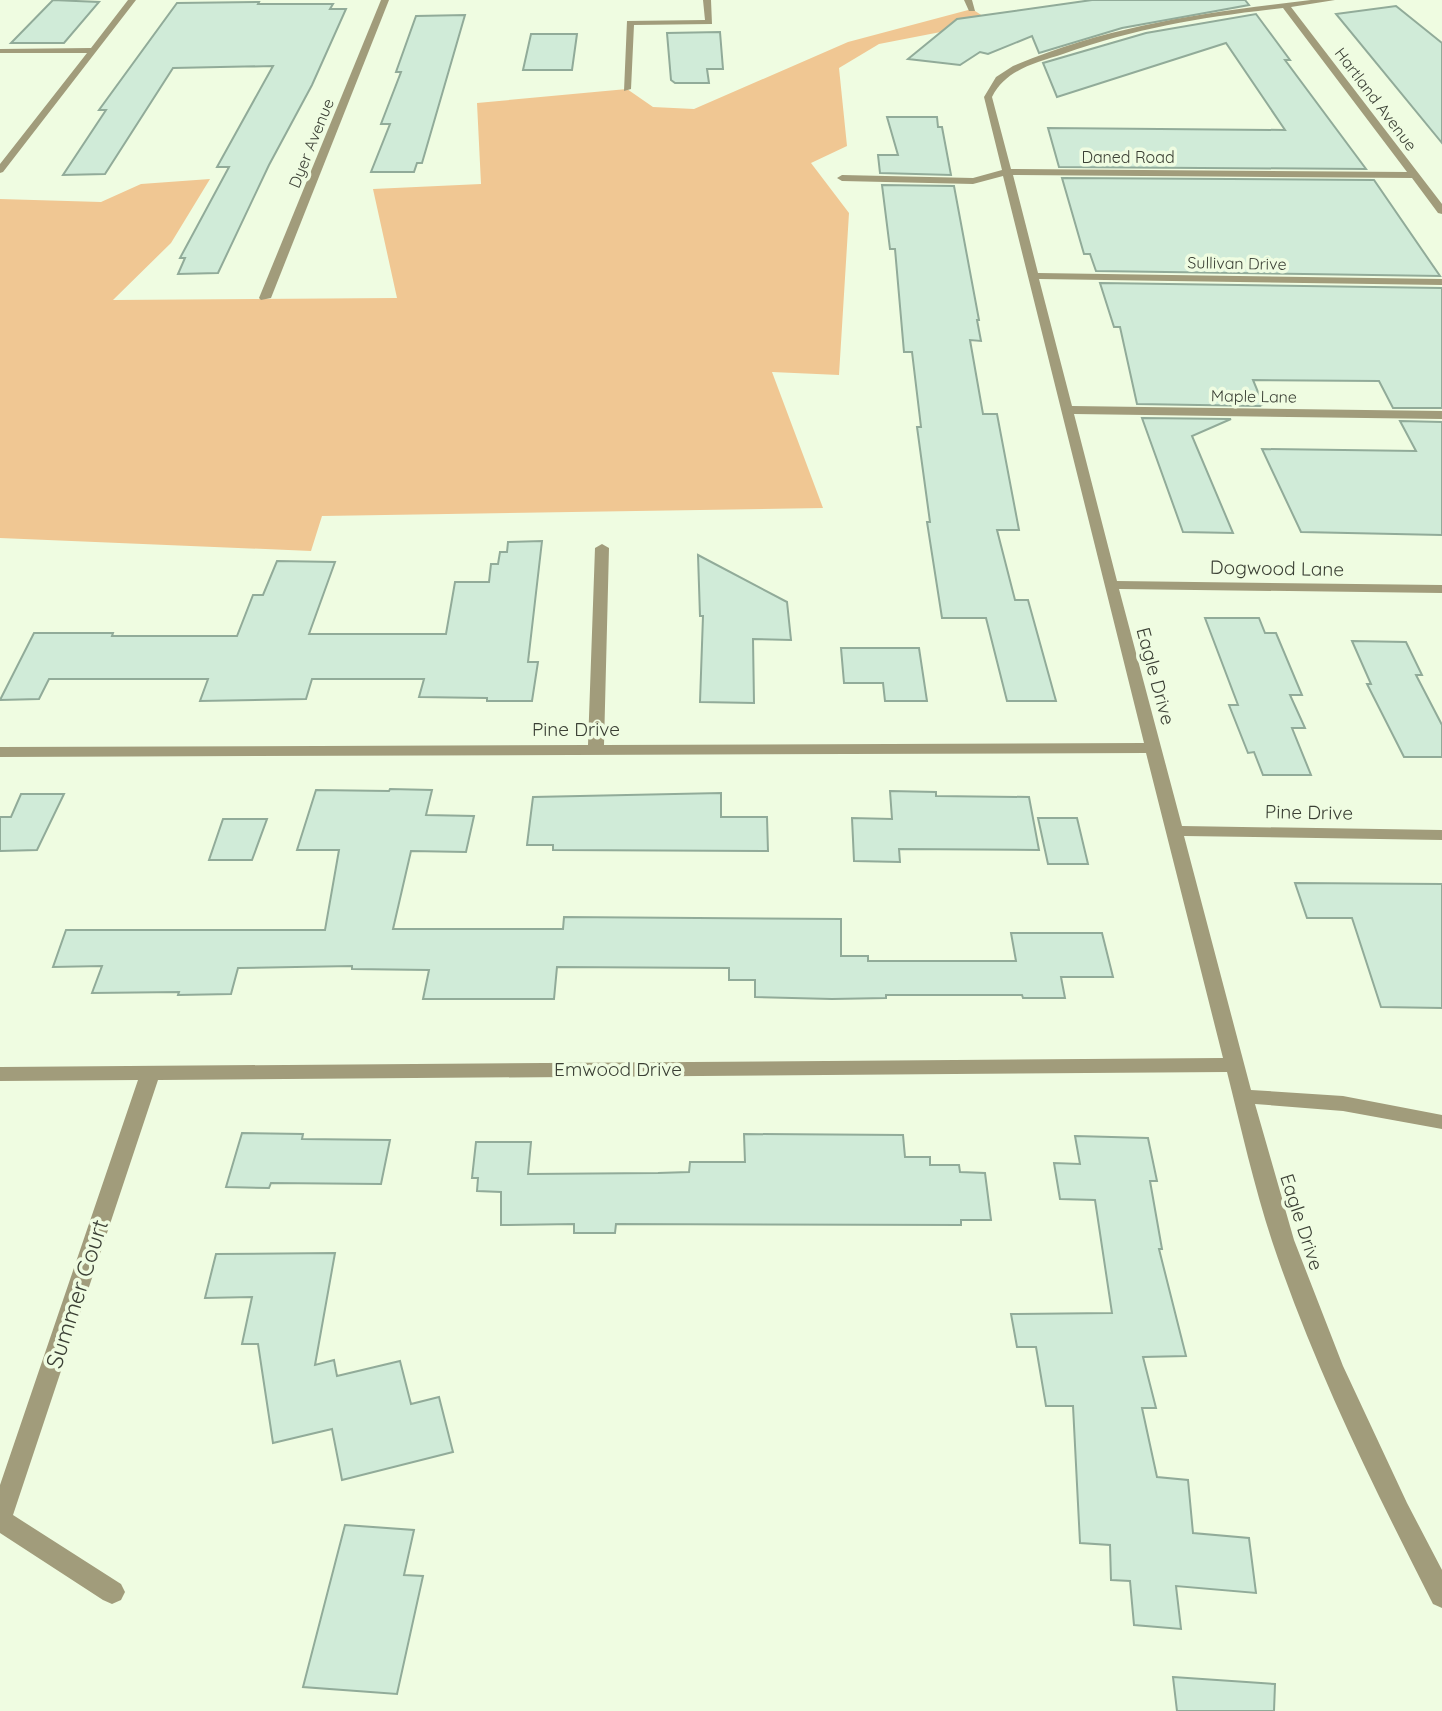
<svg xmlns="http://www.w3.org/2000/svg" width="1442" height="1711" font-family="Quicksand,sans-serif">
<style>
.green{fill:#f0c793}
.building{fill:#d0ebd8;stroke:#91ab99;stroke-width:2}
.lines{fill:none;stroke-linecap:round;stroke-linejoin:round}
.minor{fill:#a19c7b;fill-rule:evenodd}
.labels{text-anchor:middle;stroke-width:7;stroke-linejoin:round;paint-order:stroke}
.far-street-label{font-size:16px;fill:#3a3f34;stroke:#effce1}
.street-label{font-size:19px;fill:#3a3f34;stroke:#effce1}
.near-street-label{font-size:23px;fill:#3a3f34;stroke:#effce1}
</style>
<rect width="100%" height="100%" fill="#effce1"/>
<path class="green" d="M972,9L992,22L879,44L839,68L847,146L811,163L849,213L839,375L772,372L823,508L322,516L311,551L0,538V199L101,202L141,184L210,179L171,243L113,300L397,298L373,189L481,184L477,103L627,89L653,107L694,109L848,42Z"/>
<g class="building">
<path d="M53,0L99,2L64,43H11Z"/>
<path d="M1092,0H1245L1249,5L1122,28L1039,53L1032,36L988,54L980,52L960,65L908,59L957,19Z"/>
<path d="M259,2L258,4H333L330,9H346L312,85L269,165L218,273L178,274L185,258H180L229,167H217L273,66L173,68L105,174L63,175L106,110H99L177,3Z"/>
<path d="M1396,6L1442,43V143L1336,14Z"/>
<path d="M1256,14L1290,60H1285L1366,169L1059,167L1048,128L1285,130L1226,43L1057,97L1043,63L1146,33Z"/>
<path d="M465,15L422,163H417L414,172H371L390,124H381L401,72H396L416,16Z"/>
<path d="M720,32L723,69H707L709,83H675L671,80L667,33Z"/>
<path d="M531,34H577L572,70H523Z"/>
<path d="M887,117H937L938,127H942L951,175L880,173L878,155H898Z"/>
<path d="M1062,178L1374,180L1440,276L1096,271L1090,254H1084Z"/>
<path d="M882,185L954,186L979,320H977L981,341L970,340L983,414H997L1019,530H997L1015,600H1028L1056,701H1007L986,618H942L927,522H930L917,427H921L912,352H904L895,249H890Z"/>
<path d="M1100,283L1442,288V408H1393L1379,381L1253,380L1263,404L1260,406L1137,404L1120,327H1114Z"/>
<path d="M1142,418L1231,419L1192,436L1233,533L1183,532Z"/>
<path d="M1400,421L1442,422V535L1301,532L1262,449L1416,451Z"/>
<path d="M542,541L528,662H538L532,701H487V698L419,697L424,679H312L306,699L200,701L208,679H49L39,699L0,700L34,633H113L112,636H237L253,595H263L277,561L335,562L309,634H446L455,582H489L491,564H498L500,552H507L508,542Z"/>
<path d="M698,555L787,602L791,640L753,639L754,703L700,702L703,616H700Z"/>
<path d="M1205,618H1259L1265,633H1276L1302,695H1290L1305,728H1292L1311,775H1263L1254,752L1248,753L1229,705H1238Z"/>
<path d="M1352,641L1406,642L1422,675H1416L1442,725V757H1404L1367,684H1371Z"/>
<path d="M841,648H919L927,701H885L883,683H844Z"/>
<path d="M390,789L432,790L426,815L474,816L466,852L411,851L393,929H563L564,917L841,919V956H868V961H1016L1011,933H1102L1113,977H1061L1065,998H1023L1022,995H886V998L832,999L755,997V980H729V968L557,967L554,999H423L429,970L352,969V966L238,968L231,994L178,995L179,992L92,993L102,966L53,967L66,930H325L339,850H297L316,790L389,791Z"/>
<path d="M890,791L936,792V796L1029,797L1039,850L899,849L900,862L854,861L852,818L892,819Z"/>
<path d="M721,793V817H767L768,851L553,850V845H527L533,797Z"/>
<path d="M21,794H64L37,850L0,851V817H11Z"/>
<path d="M1038,818H1077L1088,864H1048Z"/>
<path d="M223,819H267L252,860H209Z"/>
<path d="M1295,883L1442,884V1008L1381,1007L1352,918H1307Z"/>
<path d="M242,1133L303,1134L302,1139L390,1140L381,1184L271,1183L269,1188L226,1187Z"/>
<path d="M744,1134L903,1135L905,1157H930V1165H959L960,1172L985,1173L991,1220H961V1225L616,1224L615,1233H574V1224L501,1225V1192L477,1191L478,1178H472L476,1142H531L528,1174L658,1173L689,1172L690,1162H745Z"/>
<path d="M1075,1136L1148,1138L1157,1181H1150L1162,1249H1159L1186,1356L1143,1357L1156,1408H1142L1157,1477L1188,1480L1193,1533L1249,1538L1256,1593L1176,1586L1181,1629L1134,1625L1130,1581L1111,1580L1110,1545L1080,1543L1073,1406H1046L1036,1347H1017L1011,1314L1112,1313L1095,1200L1060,1199L1054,1163L1080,1164Z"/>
<path d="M335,1253L315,1365L334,1360L337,1376L400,1361L411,1404L439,1397L453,1452L342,1480L332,1429L273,1443L258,1344H242L252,1297L205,1298L216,1254Z"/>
<path d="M345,1525L414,1530L404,1575L423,1576L397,1694L303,1687Z"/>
<path d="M1173,1677L1275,1684L1274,1711H1177Z"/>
</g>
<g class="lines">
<g class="minor">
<path d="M128,0H136L3,172L0,173V164L87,53H0V49L91,48Z"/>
<path d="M381,0H389L271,298L261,300L259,298Z"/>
<path d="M703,0H711L712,24L634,25L631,89L624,91L627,21L705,20Z"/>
<path d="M964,0H972L975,11H969Z"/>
<path d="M1311,0H1335L1291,7L1442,204V214L1438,213L1412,178L1013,175L1038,273L1442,279V285L1039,279L1072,406L1442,411V419L1074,414L1117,581L1442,585V593L1119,589L1182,826L1442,830V840L1184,836L1251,1090L1343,1096L1442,1115V1129L1343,1111L1255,1104L1294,1240L1343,1366L1407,1503L1442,1570V1608L1433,1604C1373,1486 1314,1367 1272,1241C1254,1186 1241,1128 1227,1072L158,1080L13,1515L121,1584L125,1592L121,1600L112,1604L103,1600L0,1533V1485L138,1080L0,1081V1067L1223,1058L1146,753L0,757V747L588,745L595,548L602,544L609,548L604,745L1144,743L1003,176L973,184L842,181L837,178L842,175L973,178L1002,170L984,97L996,77L1013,66C1109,25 1209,12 1311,0ZM1283,8L1407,172L1011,169L992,97C1006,69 1036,63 1063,54C1140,27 1203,17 1283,8Z"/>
</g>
</g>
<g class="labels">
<g class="far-street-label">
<text transform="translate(1376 99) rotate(53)" y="6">Hartland Avenue</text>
<text transform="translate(311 143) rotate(-68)" y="6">Dyer Avenue</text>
<text x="1128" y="163">Daned Road</text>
<text transform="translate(1237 263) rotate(1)" y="6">Sullivan Drive</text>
<text transform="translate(1254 396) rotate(1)" y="6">Maple Lane</text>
</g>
<g class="street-label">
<text transform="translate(1277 568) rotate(1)" y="7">Dogwood Lane</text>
<text transform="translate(1156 676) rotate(75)" y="7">Eagle Drive</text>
<text x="576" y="736">Pine Drive</text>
<text transform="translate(1309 812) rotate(1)" y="7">Pine Drive</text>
<text x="618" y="1076">Emwood Drive</text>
<text transform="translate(1302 1222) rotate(72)" y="7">Eagle Drive</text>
</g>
<g class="near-street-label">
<text transform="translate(77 1294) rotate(-72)" y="8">Summer Court</text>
</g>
</g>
</svg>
